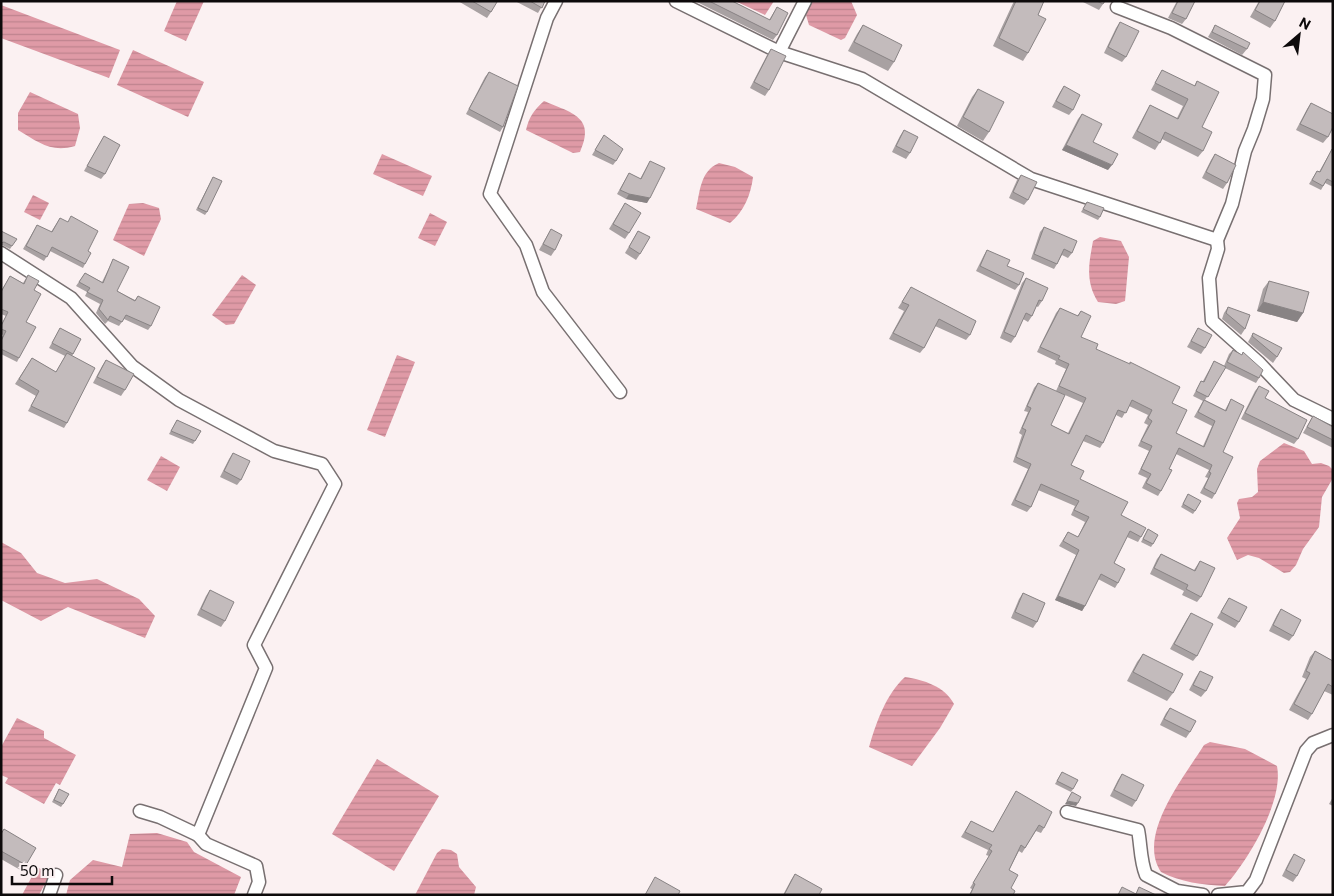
<svg xmlns="http://www.w3.org/2000/svg" width="1334" height="896" font-family="Commissioner,sans-serif">
<style>
.water{fill:url(#water-rules)}
.lines{fill:none;stroke-linecap:round;stroke-linejoin:round}
.minor-casing{stroke:#787071;stroke-width:15}
.minor{stroke:#fff;stroke-width:12}
.wall{fill:#a8a1a2}
.shaded-wall{fill:#888384}
.building{fill:#c3bbbc;stroke:#888384}
</style>
<defs>
<pattern id="water-rules" width="6" height="5" patternUnits="userSpaceOnUse" patternTransform="scale(1.25)"><rect width="6" height="5" fill="#df9aa6"/><path d="M0 2.5h6" fill="none" stroke="#be838e"/></pattern>
</defs>
<rect width="100%" height="100%" fill="#fbf1f2"/>
<g class="water">
<path d="M177,1H204L186,41L164,31Z"/>
<path d="M735,1H774L765,15Z"/>
<path d="M811,1H851L857,15L845,38L841,40L809,25L806,15Z"/>
<path d="M1,5L120,50L109,78L1,38Z"/>
<path d="M133,50L204,82L188,117L117,85Z"/>
<path d="M30,92L78,114L80,128L75,146C51,153 38,142 18,130V113Z"/>
<path d="M544,101C572,113 596,117 580,152L573,153L526,130C529,117 534,110 544,101Z"/>
<path d="M382,154L432,176L423,196L373,174Z"/>
<path d="M719,163L735,167L753,177C751,194 744,212 730,223L696,209C700,192 700,171 719,163Z"/>
<path d="M33,195L49,203L40,220L24,212Z"/>
<path d="M143,203L159,208L161,219L144,256L113,240L129,204Z"/>
<path d="M430,213L447,222L435,246L418,238Z"/>
<path d="M1100,237L1121,241L1129,257L1125,301L1116,304L1098,302C1085,281 1089,263 1093,241Z"/>
<path d="M242,275L256,285L234,324L226,325L212,315Z"/>
<path d="M397,355L415,362L385,437L367,430Z"/>
<path d="M1284,443L1304,451L1312,464L1321,463L1329,466L1333,470V478L1322,497L1319,527L1303,549L1296,565L1290,572L1284,573L1259,558L1248,555L1237,560L1227,538L1240,518L1237,503L1239,499L1252,497L1258,492L1257,469L1260,461Z"/>
<path d="M161,456L180,467L167,491L147,480Z"/>
<path d="M1,542L21,553L37,573L65,583L97,579L139,599L155,616L145,638L68,607L41,621L1,600Z"/>
<path d="M905,677C924,680 944,686 954,704L940,728L912,766L869,747C876,723 886,694 905,677Z"/>
<path d="M17,718L44,731V738L76,755L60,785L56,783L44,804L5,783L8,778L1,775V747Z"/>
<path d="M1210,742L1245,749L1277,766C1284,801 1248,861 1225,886C1203,885 1180,882 1161,872C1136,835 1185,776 1204,745Z"/>
<path d="M377,759L439,796L394,871L332,834Z"/>
<path d="M157,833L187,842L194,852L241,877L234,895H66L70,880L93,860L122,867L130,834Z"/>
<path d="M442,849L451,850L457,854L459,867L476,887L474,895H415L437,853Z"/>
<path d="M37,867L50,874L39,895H22Z"/>
</g>
<g class="lines">
<g class="minor-casing">
<g id="minor">
<path d="M556,1L547,18L490,194L526,245L543,292L620,392"/>
<path d="M676,1L779,52L862,79L1031,179L1217,240"/>
<path d="M1117,7L1171,28L1265,75L1263,99L1254,129L1245,151L1232,204L1217,240L1218,249L1209,278L1212,321L1258,362L1294,400L1333,419"/>
<path d="M779,52L805,1"/>
<path d="M1,253L71,298L132,366L179,400L274,451L322,464L335,484L254,645L266,668L198,835L160,817L140,811"/>
<path d="M1067,812L1138,830C1141,845 1140,860 1146,875L1177,891L1203,895"/>
<path d="M198,835L206,844L256,866L259,882L254,895"/>
<path d="M49,895L56,875"/>
<path d="M1218,895L1247,892L1256,880L1306,751L1313,743L1333,735"/>
</g>
</g>
<use href="#minor" class="minor"/>
</g>
<g class="wall">
<path d="M458,1H496L491,12L487,18Z"/>
<path d="M515,1H545L538,13Z"/>
<path d="M695,1H732L769,20L777,7V35L773,40Z"/>
<path d="M1014,1H1044L1038,15L1028,53L1023,61L993,46Z"/>
<path d="M1081,1H1105L1099,10Z"/>
<path d="M1177,1H1195L1186,19L1182,24L1168,18Z"/>
<path d="M1259,1H1285L1275,21L1270,28L1250,17Z"/>
<path d="M1120,22L1126,57L1122,62L1104,53L1116,28Z"/>
<path d="M863,25L894,62L888,71L848,51L857,34Z"/>
<path d="M1215,25L1247,49L1242,55L1208,37Z"/>
<path d="M771,49L769,90L765,96L750,88L767,55Z"/>
<path d="M1162,70L1194,86L1197,81L1202,127L1203,151L1198,157L1162,139L1155,150L1132,138L1146,112L1150,105L1177,118L1183,106L1151,90L1158,77Z"/>
<path d="M489,72L503,127L500,132L466,114L485,77Z"/>
<path d="M1064,86L1073,110L1069,115L1052,107L1060,92Z"/>
<path d="M978,89L989,132L983,141L957,126L972,97Z"/>
<path d="M1311,103L1328,137L1323,143L1296,130L1307,109Z"/>
<path d="M1082,114L1093,142L1108,170L1062,150L1078,119Z"/>
<path d="M904,130L910,153L906,159L892,152L900,136Z"/>
<path d="M604,135L616,161L613,165L592,155Z"/>
<path d="M104,136L105,174L101,179L84,171Z"/>
<path d="M1332,149H1333V187L1325,183L1321,190L1309,184L1317,171L1319,172Z"/>
<path d="M1215,154L1227,183L1223,189L1202,178L1211,160Z"/>
<path d="M650,161L647,203L626,199L617,194L629,173L640,179Z"/>
<path d="M1021,175L1028,200L1024,205L1009,198L1017,180Z"/>
<path d="M213,177L207,212L205,215L196,210Z"/>
<path d="M1087,202L1100,217L1098,220L1081,212Z"/>
<path d="M625,203L629,233L625,239L609,229Z"/>
<path d="M60,218L88,251L85,264L83,268L50,251L44,261L23,249L37,225L51,232Z"/>
<path d="M1044,227L1072,253L1068,258L1062,255L1057,264L1054,269L1031,259L1040,232Z"/>
<path d="M551,229L555,250L551,256L539,250Z"/>
<path d="M1,231L12,246L10,249L2,245Z"/>
<path d="M638,231L640,254L636,260L625,253Z"/>
<path d="M987,250L1019,285L1015,290L976,271L984,255Z"/>
<path d="M113,259L117,291L135,300L138,296L151,326L148,330L124,319L119,326L108,321L105,324L96,313L100,304L85,296L87,292L76,286L85,273L102,282L111,264Z"/>
<path d="M28,275L34,290L26,322L19,358L17,362L1,354V339L3,335L1,334V325L6,316L1,314V291L10,276L23,283Z"/>
<path d="M1026,278L1042,301L1038,307L1036,306L1032,316L1028,322L1023,319L1015,337L1011,343L1000,338L1022,283Z"/>
<path d="M1269,281L1303,313L1297,322L1257,311L1263,289Z"/>
<path d="M911,287L970,335L966,340L935,326L924,348L920,353L889,339L904,311L898,308Z"/>
<path d="M1228,307L1245,329L1241,335L1222,319L1224,313Z"/>
<path d="M1060,308L1077,316L1081,311V337L1096,349L1172,403L1176,433L1203,446L1212,426L1194,417L1203,401L1193,396L1201,381H1203L1214,361L1224,366L1229,354L1233,350L1259,378L1256,383L1225,368L1205,400L1225,410L1231,399L1223,452L1215,494L1212,499L1200,493L1208,478L1205,477L1209,470L1176,454L1169,469L1161,491L1158,496L1142,488L1147,478L1138,474L1149,451L1138,446L1148,425L1144,423L1148,415L1129,406L1122,418L1116,415L1103,443L1100,448L1083,441L1071,465L1080,479L1121,515L1141,537L1138,542L1127,537L1114,563L1118,583L1115,588L1098,579L1085,606L1082,611L1055,600L1076,555L1059,546L1068,532L1078,537L1085,522L1071,515L1075,506L1038,490L1031,507L1027,512L1011,505L1028,469L1013,462L1022,435L1019,433L1028,412L1024,411L1034,388L1038,383L1051,425L1068,433L1083,403L1056,391L1066,369L1055,364L1056,361L1037,352L1056,313Z"/>
<path d="M60,328L81,339L72,356L67,423L64,428L28,411L36,396L15,384L32,358L56,372L65,356L49,348Z"/>
<path d="M1198,328L1205,348L1201,354L1187,347Z"/>
<path d="M1253,333L1277,357L1273,363L1248,342Z"/>
<path d="M106,360L125,390L121,396L93,383L102,366Z"/>
<path d="M1259,386L1265,398L1298,439L1294,444L1241,419L1255,391Z"/>
<path d="M1313,416L1333,427V448L1303,433Z"/>
<path d="M177,420L201,431L193,444L169,434Z"/>
<path d="M233,453L241,480L237,485L220,477L229,459Z"/>
<path d="M1188,494L1195,511L1193,514L1181,507Z"/>
<path d="M1148,529L1153,544L1151,547L1141,542Z"/>
<path d="M1161,554L1194,570L1200,561L1201,597L1197,602L1182,595L1184,591L1150,574L1157,559Z"/>
<path d="M210,590L225,621L221,627L197,615L206,596Z"/>
<path d="M1023,593L1037,622L1033,628L1011,618L1019,599Z"/>
<path d="M1229,598L1239,622L1235,628L1217,618Z"/>
<path d="M1281,609L1293,636L1289,641L1269,631L1277,615Z"/>
<path d="M1191,613L1197,656L1193,661L1170,649L1187,619Z"/>
<path d="M1315,651L1333,661V695L1324,691L1312,714L1308,720L1289,710L1306,679L1302,677L1310,657Z"/>
<path d="M1143,654L1173,693L1167,701L1127,681L1137,662Z"/>
<path d="M1200,671L1206,691L1201,697L1189,690L1196,677Z"/>
<path d="M1170,708L1190,732L1186,738L1160,725L1166,713Z"/>
<path d="M1062,772L1073,789L1071,792L1055,784Z"/>
<path d="M1122,774L1136,801L1132,807L1110,796L1118,780Z"/>
<path d="M59,789L63,804L61,807L52,802Z"/>
<path d="M1016,791L1044,828L1041,833L1036,831L1022,853L1019,851L1009,870L1011,888L1013,895H969L972,889L970,888L989,856L986,855L988,850L961,837L971,821L993,832Z"/>
<path d="M1333,797V806L1329,804Z"/>
<path d="M4,829L26,865L22,871L1,859V833Z"/>
<path d="M1294,854L1297,876L1293,882L1282,876L1290,860Z"/>
<path d="M795,874L819,895H783L791,880Z"/>
</g>
<g class="shaded-wall">
<path d="M1066,145L1112,165L1108,170L1062,150Z"/>
<path d="M629,194L650,198L647,203L626,199Z"/>
<path d="M1263,302L1303,313L1297,322L1257,311Z"/>
<path d="M1058,596L1085,606L1082,611L1055,600Z"/>
<path d="M1067,801L1078,803L1076,806L1065,804Z"/>
</g>
<g class="building">
<path d="M472,1H496L497,2L491,12Z"/>
<path d="M530,1H545L542,8Z"/>
<path d="M709,1H732L770,20L777,7L788,13L777,35Z"/>
<path d="M1016,1H1044L1038,15L1046,19L1028,53L999,38Z"/>
<path d="M1097,1H1105L1103,4Z"/>
<path d="M1178,1H1195L1186,19L1172,13Z"/>
<path d="M1260,1H1285L1275,21L1255,10Z"/>
<path d="M1120,22L1139,31L1126,57L1108,47Z"/>
<path d="M863,25L902,45L894,62L854,42Z"/>
<path d="M1215,25L1250,43L1247,49L1212,32Z"/>
<path d="M771,49L786,56L769,90L754,82Z"/>
<path d="M1162,70L1195,86L1197,81L1219,92L1202,127L1212,132L1203,151L1165,132L1160,143L1137,131L1150,105L1178,119L1188,99L1155,83Z"/>
<path d="M489,72L518,86L503,127L469,109Z"/>
<path d="M1064,86L1080,95L1073,110L1056,101Z"/>
<path d="M978,89L1004,102L989,132L963,117Z"/>
<path d="M1311,103L1333,114V127L1328,137L1300,124Z"/>
<path d="M1082,114L1102,124L1093,142L1118,154L1112,165L1066,145Z"/>
<path d="M904,130L918,137L910,153L896,146Z"/>
<path d="M604,135L623,149L616,161L595,150Z"/>
<path d="M104,136L120,145L105,174L87,166Z"/>
<path d="M1332,149H1333V182L1327,179L1323,186L1312,180L1317,171L1320,172Z"/>
<path d="M1215,154L1236,165L1227,183L1206,172Z"/>
<path d="M650,161L665,168L650,198L629,194L620,190L629,173L641,179Z"/>
<path d="M1021,175L1037,182L1028,200L1013,192Z"/>
<path d="M213,177L222,181L207,212L198,208Z"/>
<path d="M1087,202L1104,208L1100,217L1083,209Z"/>
<path d="M625,203L641,213L629,233L613,224Z"/>
<path d="M71,216L98,231L88,251L91,253L85,264L52,247L47,257L26,246L37,225L52,232L60,218L68,222Z"/>
<path d="M1044,227L1077,241L1072,253L1064,249L1057,264L1034,254Z"/>
<path d="M551,229L562,235L555,250L543,244Z"/>
<path d="M1,231L17,239L12,246L4,242L1,243Z"/>
<path d="M638,231L650,237L640,254L629,247Z"/>
<path d="M987,250L1010,260L1007,266L1024,273L1019,285L980,266Z"/>
<path d="M113,259L129,267L117,291L135,301L138,296L160,307L151,326L126,315L122,322L110,316L108,320L99,309L103,300L87,292L90,288L79,282L85,273L103,283Z"/>
<path d="M28,275L39,281L34,290L41,294L26,322L36,327L19,358L1,349V341L6,331L1,329V326L8,312L1,309V292L10,276L24,284Z"/>
<path d="M1026,278L1048,288L1042,301L1039,300L1032,316L1026,313L1015,337L1004,332Z"/>
<path d="M1269,281L1309,292L1303,313L1263,302Z"/>
<path d="M911,287L976,321L970,335L939,319L924,348L893,333L909,305L902,302Z"/>
<path d="M1228,307L1250,315L1245,329L1226,313Z"/>
<path d="M1060,308L1078,316L1081,311L1091,316L1081,337L1098,344L1096,349L1130,364V362L1180,387L1172,403L1187,410L1176,433L1204,447L1215,421L1198,412L1204,400L1226,411L1231,399L1244,406L1223,452L1233,457L1215,494L1204,488L1211,473L1209,472L1212,465L1179,448L1169,469L1172,470L1161,491L1146,483L1151,474L1141,469L1152,446L1141,441L1152,421L1148,418L1152,410L1132,400L1126,413L1118,410L1103,443L1086,435L1071,465L1084,471L1080,479L1128,502L1121,515L1146,528L1141,537L1130,531L1114,563L1125,569L1118,583L1101,574L1085,606L1058,596L1079,550L1063,541L1068,532L1078,537L1089,517L1074,510L1079,501L1041,484L1031,507L1015,500L1031,464L1016,457L1026,430L1022,428L1031,408L1027,406L1038,383L1065,395L1051,425L1069,434L1086,398L1059,386L1069,364L1058,359L1060,356L1040,347Z"/>
<path d="M60,328L81,339L73,354L52,343Z"/>
<path d="M1198,328L1212,335L1205,348L1191,341Z"/>
<path d="M1253,333L1282,348L1277,357L1252,336Z"/>
<path d="M1233,350L1242,355L1243,352L1263,370L1259,378L1227,362Z"/>
<path d="M67,353L95,368L67,423L31,406L39,391L19,379L32,358L56,372Z"/>
<path d="M106,360L134,374L125,390L97,377Z"/>
<path d="M1214,361L1226,367L1208,397L1196,391L1201,381L1204,382Z"/>
<path d="M1259,386L1269,391L1265,398L1307,420L1298,439L1245,413Z"/>
<path d="M1313,416L1333,427V440L1307,427Z"/>
<path d="M177,420L201,431L195,441L171,431Z"/>
<path d="M233,453L250,461L241,480L224,471Z"/>
<path d="M1188,494L1201,501L1195,511L1183,504Z"/>
<path d="M1148,529L1158,535L1153,544L1143,539Z"/>
<path d="M1161,554L1195,571L1200,561L1215,568L1201,597L1186,589L1188,585L1154,568Z"/>
<path d="M210,590L234,602L225,621L201,609Z"/>
<path d="M1023,593L1045,603L1037,622L1015,612Z"/>
<path d="M1229,598L1247,607L1239,622L1221,612Z"/>
<path d="M1281,609L1301,620L1293,636L1273,625Z"/>
<path d="M1191,613L1213,624L1197,656L1174,644Z"/>
<path d="M1315,651L1333,661V687L1328,684L1312,714L1294,704L1310,673L1306,671Z"/>
<path d="M1143,654L1183,674L1173,693L1133,672Z"/>
<path d="M1200,671L1213,677L1206,691L1193,685Z"/>
<path d="M1170,708L1196,721L1190,732L1164,719Z"/>
<path d="M1062,772L1078,780L1073,789L1057,781Z"/>
<path d="M1122,774L1144,785L1136,801L1114,790Z"/>
<path d="M59,789L69,794L63,804L54,800Z"/>
<path d="M1016,791L1052,812L1044,828L1039,825L1025,848L1021,845L1009,870L1018,875L1011,888L1015,891L1013,895H970L975,884L973,883L992,851L989,849L992,845L965,832L971,821L993,832Z"/>
<path d="M1072,792L1081,797L1078,803L1067,801Z"/>
<path d="M4,829L36,848L26,865L1,851V834Z"/>
<path d="M1294,854L1305,860L1297,876L1286,870Z"/>
<path d="M795,874L822,889L819,895H784Z"/>
<path d="M655,877L680,891L678,895H645Z"/>
<path d="M1122,887L1136,894L1139,887L1156,895H1118Z"/>
</g>
<rect width="1334" height="896" fill="none" stroke="#0d0a0b" stroke-width="5"/>
<g transform="translate(1299 35) rotate(28)" stroke="#fbf1f2" stroke-width="4" paint-order="stroke">
<path d="M0-4L9 19L0 12L-9 19Z" fill="#0d0a0b"/>
<text y="-8" font-size="14" font-weight="bold" text-anchor="middle" fill="#0d0a0b">N</text>
</g>
<path d="M12 876v8h100v-8" fill="none" stroke="#0d0a0b" stroke-width="2.5"/>
<text x="20" y="876" font-size="15" fill="#0d0a0b" stroke="#fbf1f2" stroke-width="4" paint-order="stroke">50 m</text>
</svg>
